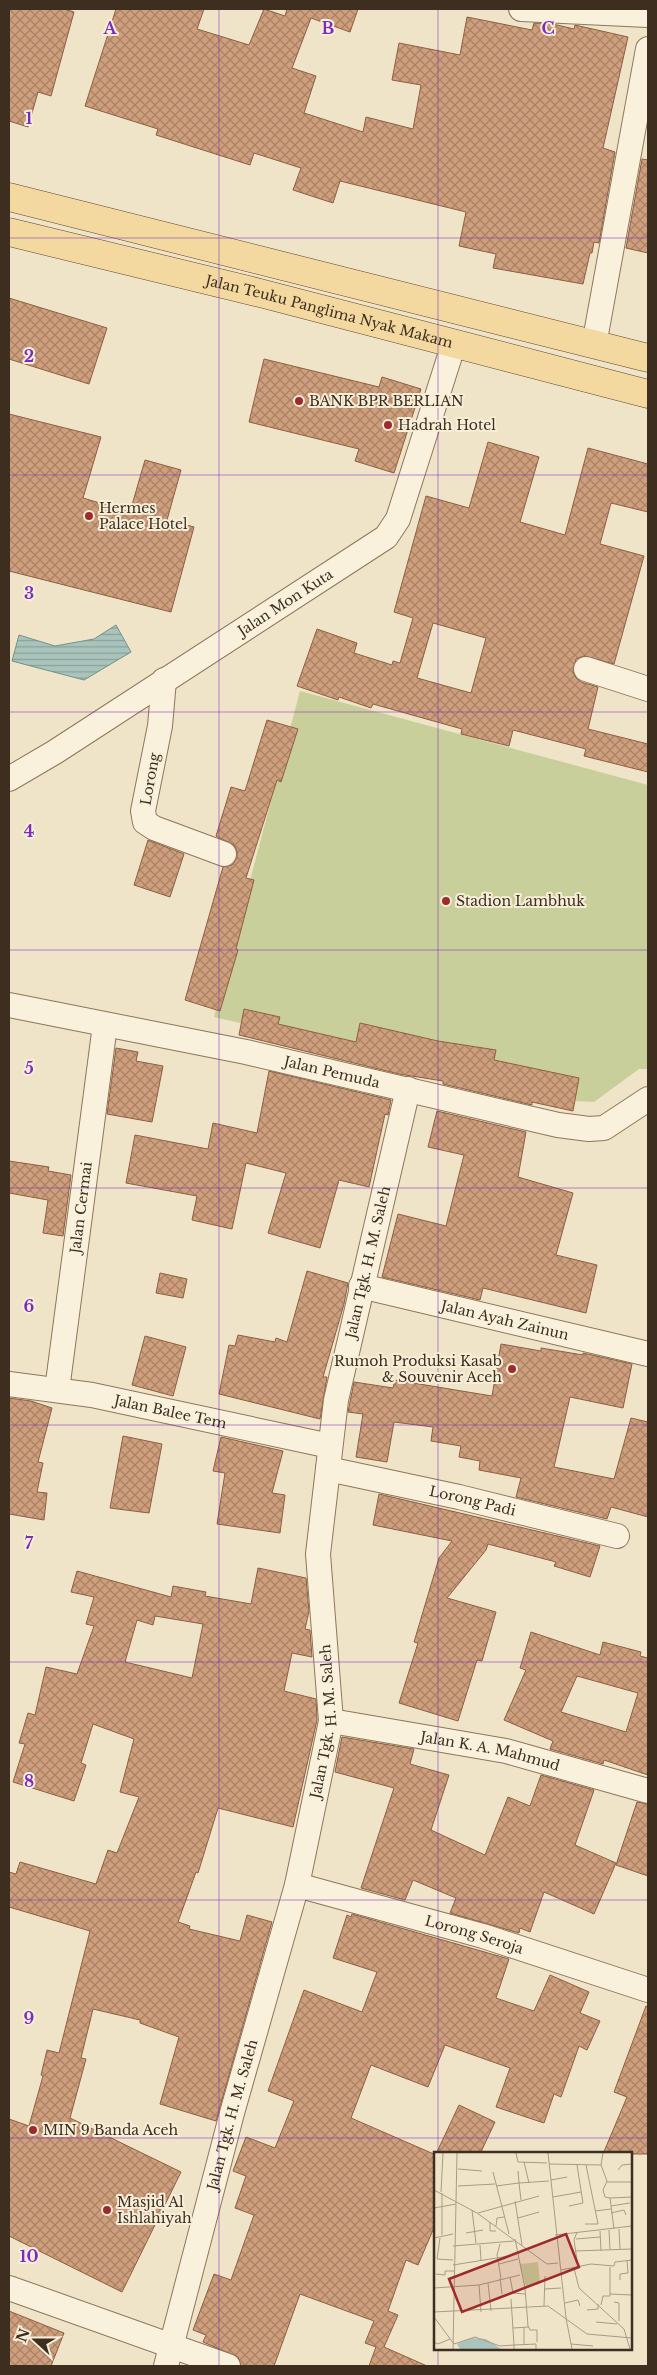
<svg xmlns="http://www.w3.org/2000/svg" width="657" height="2375" font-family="'Libre Baskerville',serif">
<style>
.garden{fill:#c9cf9b}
.water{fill:url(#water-rules);stroke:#6f938a}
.building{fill:url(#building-cross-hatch);stroke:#8d5f41;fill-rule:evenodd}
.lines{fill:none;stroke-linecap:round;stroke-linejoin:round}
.minor-casing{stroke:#8d765c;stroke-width:26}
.major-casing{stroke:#5b4430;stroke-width:29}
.minor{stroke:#faf1dc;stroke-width:24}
.major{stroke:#f3d9a0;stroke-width:28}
.grid{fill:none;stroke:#7b2cbf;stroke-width:1;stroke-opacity:0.55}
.poi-dot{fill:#9e2a2b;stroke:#f7eed8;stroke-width:2}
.labels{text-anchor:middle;stroke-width:4;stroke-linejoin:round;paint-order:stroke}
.street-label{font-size:14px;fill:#3d2e20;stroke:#f7eed8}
.poi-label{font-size:14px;fill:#3d2e20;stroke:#f7eed8;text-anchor:start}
.inset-road{fill:none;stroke:#a89b85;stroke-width:1}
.view{fill:#9e2a2b;fill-opacity:0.15;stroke:#9e2a2b;stroke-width:2.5}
.inset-edge{fill:none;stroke:#3d2e20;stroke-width:2.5}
.grid-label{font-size:16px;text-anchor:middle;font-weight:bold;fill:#7b2cbf;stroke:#f7eed8;stroke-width:4;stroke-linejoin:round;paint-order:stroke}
</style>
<defs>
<pattern id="water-rules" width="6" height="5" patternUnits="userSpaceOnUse" patternTransform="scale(1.25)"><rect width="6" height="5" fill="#a9c4bc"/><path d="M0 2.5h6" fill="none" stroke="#8ba098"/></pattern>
<pattern id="building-cross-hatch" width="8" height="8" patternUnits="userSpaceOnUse" patternTransform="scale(1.25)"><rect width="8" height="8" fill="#cf9f7d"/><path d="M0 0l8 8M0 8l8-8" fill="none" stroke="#a98266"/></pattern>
</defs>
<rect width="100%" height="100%" fill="#f0e4c8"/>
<path class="garden" d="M300,691L648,785V1069H639L594,1102L574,1101L214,1017Z"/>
<path class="water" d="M116,625L131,652L84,680L12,661L19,635L55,646L94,639Z"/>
<g class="building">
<path d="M9,9H64L74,12L51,96L38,92L28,127L9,121Z"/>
<path d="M116,9H204L197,29L249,45L264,9L285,16L287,9H358L350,32L311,18L292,68L316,76L304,113L363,132L366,117L413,129L421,85L392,80L399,43L460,55L467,17L532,30L534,23L553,24L574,29L575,25L628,37L603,148L615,152L599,243L594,242L592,253H590L583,284L493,268L496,254L459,246L466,212L340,181L333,203L293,190L301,168L254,153L250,165L156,135L158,129L85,106Z"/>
<path d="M642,159L648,160V253L626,248Z"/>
<path d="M9,298L107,328L89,384L9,359Z"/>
<path d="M264,359L379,387L382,377L421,389L394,473L355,461L359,449L249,422Z"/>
<path d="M9,414L101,437L83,498L130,512L145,460L181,470L167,520L194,527L171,612L9,571Z"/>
<path d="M488,442L539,457L520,522L565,535L588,448L648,464V512L611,503L600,544L644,556L614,664L584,656L576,659L573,671L576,678L581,682L598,687L588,729L648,744V772L584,756L586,749L513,730L509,746L461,734L462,729L373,704L371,708L339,697L338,700L297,686L317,629L357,643L354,653L392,665L393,661L400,663L413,618L394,612L426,496L469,508ZM433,623L486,638L471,693L417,678Z"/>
<path d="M267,720L298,729L281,782L277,780L246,878L254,880L236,949L238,950L220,1011L185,1000L223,867L232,865L237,858V851L234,845L216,836L231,787L245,791Z"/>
<path d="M148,840L184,854L170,897L134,885Z"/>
<path d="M244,1009L280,1017L278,1024L356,1042L360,1023L438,1041L496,1050L494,1060L579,1078L573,1111L532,1102V1105L443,1084V1081L399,1074L239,1035Z"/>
<path d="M116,1048L138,1052L136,1061L163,1066L152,1122L107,1114Z"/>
<path d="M269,1071L391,1100L388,1115L385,1114L369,1187L339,1180L320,1248L268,1233L286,1173L246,1163L232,1229L192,1220L197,1196L126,1183L135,1135L208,1149L213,1123L257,1133Z"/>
<path d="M437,1111L526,1132L518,1177L573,1193L556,1255L597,1265L586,1313L483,1288L480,1300L382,1277L398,1214L446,1226L464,1155L428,1147Z"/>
<path d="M9,1161L49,1167L48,1171L71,1175L63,1236L43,1233L48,1200L9,1193Z"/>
<path d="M307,1271L348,1283L344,1304L323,1377H327L320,1419L219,1394L229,1345L235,1346L238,1335L275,1342L276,1338L287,1342Z"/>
<path d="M160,1273L187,1279L183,1298L156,1293Z"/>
<path d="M145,1336L186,1347L173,1396L132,1385Z"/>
<path d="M501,1344L541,1351V1348L583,1355V1353L632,1364L623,1408L570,1397L554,1467L614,1479L631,1418L648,1422V1517L611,1507L607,1519L516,1497L521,1478L479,1470L480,1461L459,1457L461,1446L431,1441L433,1427L394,1422L387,1462L356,1457L363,1414L348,1412L354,1382L393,1388L395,1380L492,1396Z"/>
<path d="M9,1398L31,1401L52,1408L38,1462L43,1463L37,1492L47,1493L44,1520L9,1514Z"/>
<path d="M123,1436L162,1444L149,1513L110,1508Z"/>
<path d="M221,1437L283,1451L272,1493L285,1495L280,1533L217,1524L225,1473L213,1471Z"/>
<path d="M379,1494L600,1546L590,1577L554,1566L556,1562L488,1544L486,1550L447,1598L496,1612L482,1661L477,1660L458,1721L399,1703L418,1643L414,1642L439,1558L452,1541L373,1525Z"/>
<path d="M258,1568L306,1578L309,1611L305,1629L310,1630L312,1657L292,1653L284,1691L316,1699L317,1720L293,1827L218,1808L198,1873L196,1872L178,1922L190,1926L189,1929L240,1941L247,1915L272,1922L216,2121L160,2104L179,2037L140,2023V2020L93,2009L81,2058L86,2059L70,2118L181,2172L122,2292L9,2236V2119L29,2126L43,2076L41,2075L47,2050L59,2053L90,1931L9,1907V1872L16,1874L20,1862L96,1884L108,1850L117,1853L139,1797L120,1792L134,1739L93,1724L81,1763L86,1765L74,1801L13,1782L25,1744L19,1743L28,1713L35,1715L46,1667L77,1674L94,1626L86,1624L94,1597L71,1592L77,1571L171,1597L173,1586L206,1592L205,1596L251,1604ZM155,1616L203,1624L192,1678L125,1662L137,1620L153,1625Z"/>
<path d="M531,1632L600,1655L603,1642L641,1652L640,1656L648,1658V1775L604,1760L603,1764L550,1749L553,1741L504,1720L526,1670L520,1668ZM577,1676L638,1693L626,1732L561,1712Z"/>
<path d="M342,1737L414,1749L410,1764L449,1775L431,1830L485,1855L508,1797L530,1806L541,1775L594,1790L575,1845L616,1863L594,1914L544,1892L530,1932L520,1928L519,1933L450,1913L456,1898L413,1880L405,1900L361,1888L394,1788L335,1772Z"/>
<path d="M637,1802L648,1804V1876L616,1865Z"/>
<path d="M352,1914L509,1959L496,1998L534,2011L550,1975L589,1992L580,2013L600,2021L587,2050L579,2046L561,2097L554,2094L544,2123L496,2107L510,2068L445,2045L428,2087L371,2065L351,2118L436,2155V2223L418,2265L406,2260L388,2311L398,2315L384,2347L427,2366H369L376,2347L365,2343L374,2321L300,2294L274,2366H241L238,2357L203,2342L206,2335L193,2330L214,2274L231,2280L254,2215L235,2208L246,2176L233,2171L246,2137L275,2148L294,2101L268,2091L304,1990L362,2012L377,1972L333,1958L347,1915L351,1917Z"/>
<path d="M646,2006L648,2007V2154H603L627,2097L614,2092Z"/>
<path d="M459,2105L495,2122L480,2154H436Z"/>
<path d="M9,2311L64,2333L51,2366H9Z"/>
</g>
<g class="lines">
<g class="minor-casing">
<g id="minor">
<path d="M521,9L648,15"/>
<path d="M594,345L648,49"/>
<path d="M586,669L648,689"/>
<path d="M164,680L160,726L143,811L145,822L154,828L224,854"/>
<path id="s1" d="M9,779L55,752L386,537L398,519L454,343"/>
<path id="s2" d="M9,1005L246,1052L558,1125L589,1129L604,1128L648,1099"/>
<path id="s3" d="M361,1286L648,1354"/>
<path id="s4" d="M9,1384L92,1395L330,1446"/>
<path id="s5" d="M57,1390L105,1025"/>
<path id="s6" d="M328,1469L459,1497L617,1536"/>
<path id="s7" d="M331,1721L506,1751L648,1791"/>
<path id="s8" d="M297,1885L483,1936L648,1990"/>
<path d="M9,2288L228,2366"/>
<path id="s9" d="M166,2366L232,2113L297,1885L331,1721L318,1554L336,1400L408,1089"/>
</g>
</g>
<g class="major-casing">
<g id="major">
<path d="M9,197L648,358"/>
<path id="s10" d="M9,232L260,293L648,394"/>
</g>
</g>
<use href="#minor" class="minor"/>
<use href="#major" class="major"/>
</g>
<path class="grid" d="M219,9V2366M438,9V2154M9,238H648M9,475H648M9,712H648M9,950H648M9,1188H648M9,1425H648M9,1662H648M9,1900H648M9,2138H648M438,2349V2366"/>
<g class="poi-dot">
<circle cx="299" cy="401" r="5"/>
<circle cx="388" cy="425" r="5"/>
<circle cx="89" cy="516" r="5"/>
<circle cx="446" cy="901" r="5"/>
<circle cx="512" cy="1369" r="5"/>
<circle cx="33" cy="2130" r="5"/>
<circle cx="107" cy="2210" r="5"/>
</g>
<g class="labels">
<g class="street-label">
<text dy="5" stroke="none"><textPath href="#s10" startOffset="330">Jalan Teuku Panglima Nyak Makam</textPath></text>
<text dy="5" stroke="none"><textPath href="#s1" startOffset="328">Jalan Mon Kuta</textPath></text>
<text transform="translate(150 779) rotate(-80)" y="5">Lorong</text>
<text dy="5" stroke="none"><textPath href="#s2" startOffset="330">Jalan Pemuda</textPath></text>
<text dy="5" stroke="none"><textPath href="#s5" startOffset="184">Jalan Cermai</textPath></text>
<text dy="5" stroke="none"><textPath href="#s9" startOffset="1130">Jalan Tgk. H. M. Saleh</textPath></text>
<text dy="5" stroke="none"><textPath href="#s3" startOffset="148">Jalan Ayah Zainun</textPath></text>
<text dy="5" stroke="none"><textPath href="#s4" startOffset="164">Jalan Balee Tem</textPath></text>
<text dy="5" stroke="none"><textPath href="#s6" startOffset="148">Lorong Padi</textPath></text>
<text dy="5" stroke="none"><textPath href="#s9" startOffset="665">Jalan Tgk. H. M. Saleh</textPath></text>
<text dy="5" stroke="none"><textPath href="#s7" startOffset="162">Jalan K. A. Mahmud</textPath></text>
<text dy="5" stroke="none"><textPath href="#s8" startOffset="184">Lorong Seroja</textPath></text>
<text dy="5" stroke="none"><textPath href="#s9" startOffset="260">Jalan Tgk. H. M. Saleh</textPath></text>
</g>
<g class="poi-label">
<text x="309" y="406">BANK BPR BERLIAN</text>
<text x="398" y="430">Hadrah Hotel</text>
<text x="99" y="513">Hermes<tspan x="99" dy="16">Palace Hotel</tspan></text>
<text x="456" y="906">Stadion Lambhuk</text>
<text x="502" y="1366" text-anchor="end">Rumoh Produksi Kasab<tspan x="502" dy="16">&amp; Souvenir Aceh</tspan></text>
<text x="43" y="2135">MIN 9 Banda Aceh</text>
<text x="117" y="2207">Masjid Al<tspan x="117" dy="16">Ishlahiyah</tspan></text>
</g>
</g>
<g transform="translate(434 2152)">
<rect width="198" height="198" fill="#f0e4c8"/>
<path d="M104,110L106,132L92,135L86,112Z" fill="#c9cf9b"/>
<path d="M37,186L52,187L67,197H26L23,192Z" fill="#a9c4bc"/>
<path class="inset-road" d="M82,1L84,10L113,11M114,1L132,166L138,197M169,1L167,13L173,29L169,38L171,45L176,46L180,77M90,10L95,31M115,12L167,13M24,17L48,19M184,18L188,13L198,12M59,20L75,82M117,28L133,25M173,30H198M24,34L61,32M62,34L85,31L84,19M0,38L43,61L113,112L124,111M7,40L9,1M119,45L147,40M176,46L198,45M87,48L85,31L115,29M81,49L88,93M135,54L149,51L143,13M177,54L196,51M0,56L22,52M38,58L42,91M161,59L177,57M44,61L105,44M177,61L190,58L192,63M84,66L105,60M56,70V79H62M151,72H164L152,13M62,74L63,66L70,65M185,77L186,97M175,78L176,98M166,79L167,99M143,80L140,88L144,115M32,81L49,78M8,83V41M121,83L198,74M0,86L19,82M6,86L3,107L19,108M81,87L91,136L94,174L96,178H103V190M142,87L166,85M66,92L63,103L67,126M46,93L47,109M19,94L80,89M141,99L198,97M65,112L84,107M19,113L75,104M140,116L145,136L190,177L196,197M127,118L157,112L180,114L181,110L198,108M2,122L11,123V119H20M76,125L79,141L91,142M66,126L68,142M186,128V122L194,121L193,109M54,131L57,159M45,133L47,160M0,136L45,133L86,123M111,137L127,136M176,142L198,143M77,147L80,193L102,192V197M180,150L185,151V169M131,151L144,148L146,154M167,153L169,144H176V115M110,154L111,124M153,158L164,157V152M0,160L114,154L153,182L198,186M0,165L20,192M162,170L183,172M90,175V192M79,176L95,175M0,190L4,192L16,187M20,192L41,185L66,194L80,193V197M137,192L159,194M19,197L23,1"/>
<path class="view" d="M132,82L145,115L28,160L15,127Z"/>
<rect width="198" height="198" class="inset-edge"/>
</g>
<g class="grid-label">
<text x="110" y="34">A</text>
<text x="328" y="34">B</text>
<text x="548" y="34">C</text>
<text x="29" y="124">1</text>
<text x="29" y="362">2</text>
<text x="29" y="599">3</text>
<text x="29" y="837">4</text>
<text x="29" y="1074">5</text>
<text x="29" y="1312">6</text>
<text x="29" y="1549">7</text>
<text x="29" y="1787">8</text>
<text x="29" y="2024">9</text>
<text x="29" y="2262">10</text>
</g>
<rect width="657" height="2375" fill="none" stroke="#3d2e20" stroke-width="20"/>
<g transform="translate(35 2340) rotate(291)" stroke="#f7eed8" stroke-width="4" paint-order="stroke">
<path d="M0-4L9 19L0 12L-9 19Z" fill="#3d2e20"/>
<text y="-8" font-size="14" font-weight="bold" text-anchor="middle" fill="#3d2e20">N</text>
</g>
</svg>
